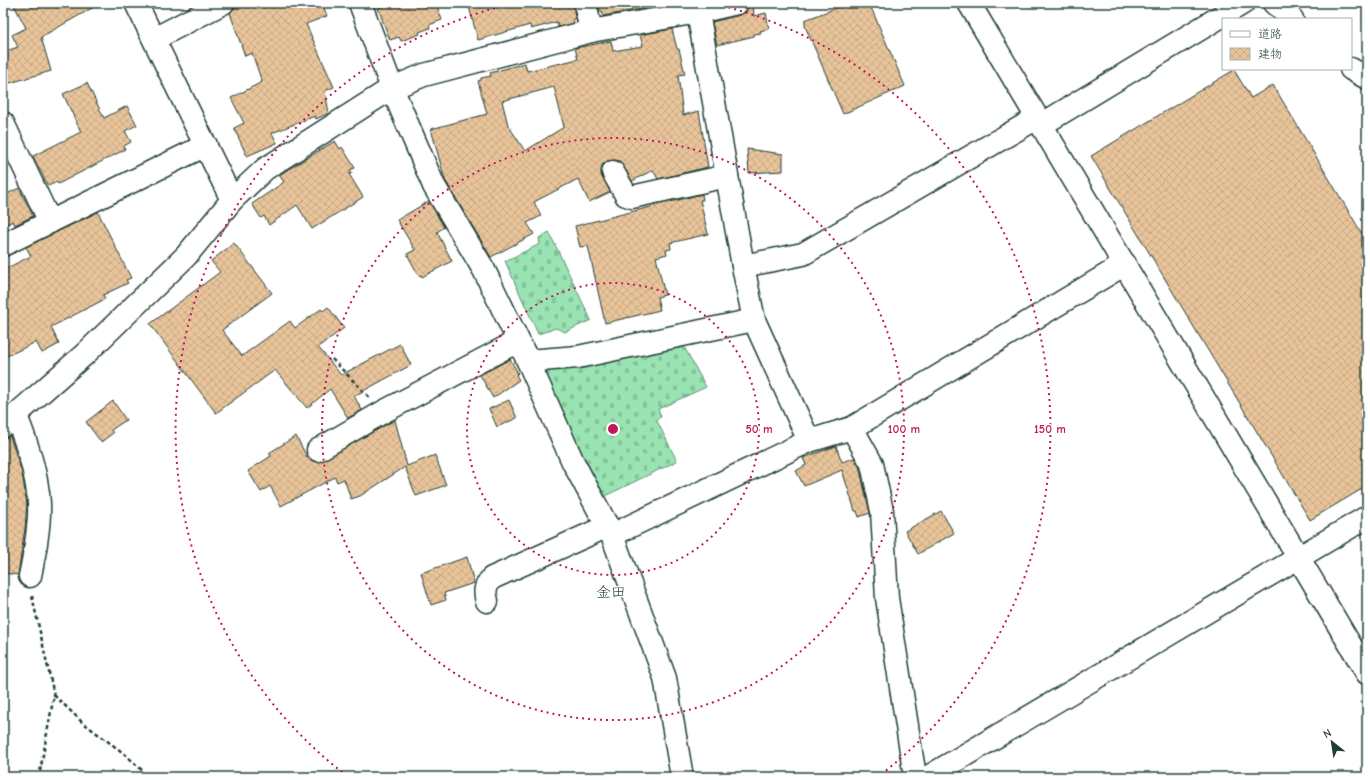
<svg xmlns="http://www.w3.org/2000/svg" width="1370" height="780" font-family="'Comic Neue','Klee One',sans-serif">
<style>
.cemetery{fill:url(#cemetery-stones);stroke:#5c9074}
.building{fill:url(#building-cross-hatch);stroke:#1f3d34;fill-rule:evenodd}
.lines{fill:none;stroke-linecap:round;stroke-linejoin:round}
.minor-casing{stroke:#1f3d34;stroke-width:25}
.path{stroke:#1f3d34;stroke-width:2.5;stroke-dasharray:4 3;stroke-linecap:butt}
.minor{stroke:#fff;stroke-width:22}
.ring{fill:none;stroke:#c2185b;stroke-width:2;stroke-dasharray:2 4}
.labels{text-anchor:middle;stroke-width:3;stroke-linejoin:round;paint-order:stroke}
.neighbourhood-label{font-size:15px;fill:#1f3d34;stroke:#fff}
.centre{fill:#c2185b;stroke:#fff;stroke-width:2}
.ring-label{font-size:12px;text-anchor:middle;font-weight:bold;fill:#c2185b;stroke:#fff;stroke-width:3;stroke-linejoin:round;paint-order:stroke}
</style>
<defs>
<pattern id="cemetery-stones" width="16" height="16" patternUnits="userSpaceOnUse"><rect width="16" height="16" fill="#9ae3b3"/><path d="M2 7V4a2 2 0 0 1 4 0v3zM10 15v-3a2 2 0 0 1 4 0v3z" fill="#84c49b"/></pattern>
<pattern id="building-cross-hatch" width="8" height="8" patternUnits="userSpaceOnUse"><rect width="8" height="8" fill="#e9c49a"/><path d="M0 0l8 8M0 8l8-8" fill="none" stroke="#c7a985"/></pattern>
</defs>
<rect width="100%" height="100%" fill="#fff"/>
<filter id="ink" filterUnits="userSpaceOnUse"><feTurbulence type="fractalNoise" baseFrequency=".025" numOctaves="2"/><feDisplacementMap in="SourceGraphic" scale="8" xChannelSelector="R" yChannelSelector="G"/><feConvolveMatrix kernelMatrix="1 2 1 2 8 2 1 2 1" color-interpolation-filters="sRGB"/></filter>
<g filter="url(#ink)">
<g class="cemetery">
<path d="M549,232L591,320L565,332L556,328L538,334L505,261L540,244L539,238Z"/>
<path d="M682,343L706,387L658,409L661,417L656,419L677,461L603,497L578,450L546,375L550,367Z"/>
</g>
<g class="building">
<path d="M13,3H101L41,37L51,71L3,85V52L18,47L12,35L26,28Z"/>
<path d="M250,3H322L327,16L306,24L334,87L325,91L329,113L316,119L315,116L272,133L277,143L247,156L234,128L244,123L231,98L262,82L252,53L245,56L230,13L234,8Z"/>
<path d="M391,3H436L442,20L429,25L430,28L419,32L420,34L401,41L399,37L390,40L378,8Z"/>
<path d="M468,3H573L575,18L573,19L574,23L558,27L557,22L531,29L530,25L478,40Z"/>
<path d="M598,3H645L646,8L603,16L602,11H600Z"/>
<path d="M749,3H753L754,16L766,13L769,29L760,31L761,33L754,34V36L717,45L712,22L740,15L746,12Z"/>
<path d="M849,3H869L905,86L843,114L805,26V20Z"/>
<path d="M672,29L677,49H679L685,74L678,75L683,115L699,111L708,167L658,179L653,170L632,181L620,161L614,160L607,161L602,165L601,172L610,192L589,202L578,179L534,202L541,216L527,223L534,234L491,257L445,180L431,129L487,114L478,81L481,80V78L491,76L490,73L525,63L527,71L578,59L575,48L611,41L613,51L643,46L640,35ZM554,87L564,127L525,151L508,125L502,101Z"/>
<path d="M1234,70L1251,98L1273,85L1367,242V486L1310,520L1091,156Z"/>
<path d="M87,83L104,118L127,106L137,125L125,131L131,142L124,146L125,149L120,152L58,184L57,182L48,186L33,156L81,132L63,94Z"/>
<path d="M335,141L340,149L342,147L355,168L350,170L352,173L349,174L363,197L312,229L297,205L269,225L264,216L261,218L252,204L284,182L279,175Z"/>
<path d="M747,149L783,154V171L749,173Z"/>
<path d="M19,188L33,216L15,225L13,221L3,226V196Z"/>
<path d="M702,194L703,200H700L708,234L670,243L671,249L666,250L667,254L656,257L665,295L657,297L660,310L605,323L588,246L580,247L575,226Z"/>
<path d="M429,201L444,227L437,232L452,261L422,277L421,275L419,276L407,254L415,250L397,220Z"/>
<path d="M98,212L131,278L126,280L128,283L103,295L105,299L51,327L59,344L42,353L36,342L3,358V270L31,256L26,247Z"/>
<path d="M234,243L272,293L222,330L242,356L290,321L295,328L321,309L323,311L328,307L344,328L318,347L341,375L400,344L411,365L354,396L362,410L348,418L330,389L307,408L275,370L216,413L150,324L220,272L211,261Z"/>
<path d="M510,359L518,373L516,375L519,380L493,398L480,375Z"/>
<path d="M509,400L517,418L497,427L489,409Z"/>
<path d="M113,401L126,420L111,430L113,433L101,442L86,422Z"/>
<path d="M395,420L407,466L435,455L446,485L416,496L405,467L360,496L351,499L344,479L337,482L335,477L281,506L270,486L261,492L248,471L271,456L269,453L296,436L307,457L313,461L318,462Z"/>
<path d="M10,436L22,473L27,504L25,528L18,575L3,573V551L6,534L3,533V438Z"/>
<path d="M836,446L842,462L854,458L859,466L870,513L859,517L857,511H855L842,470L804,486L796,471L806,465L803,458Z"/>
<path d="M941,511L954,533L918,554L905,531Z"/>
<path d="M467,557L474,583L444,593L446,600L431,605L421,573Z"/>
</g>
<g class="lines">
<g class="minor-casing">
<g id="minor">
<path d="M360,3L392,88L434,186L484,270L528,361L573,462L612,535L665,678L682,777"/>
<path d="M585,3L591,31"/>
<path d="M969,3L1367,673"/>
<path d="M1274,3L1292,19"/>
<path d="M698,12L743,266L754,320L809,441"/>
<path d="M154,39L223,3"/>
<path d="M1351,69L1367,78"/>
<path d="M3,123L50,222"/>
<path d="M1041,125L1243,3"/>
<path d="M613,172L626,195L632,197L727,176"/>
<path d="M232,200L265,169L392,88L424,75L591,31L698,12L737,3"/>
<path d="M3,245L206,145"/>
<path d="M743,266L803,254L1037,118"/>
<path d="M528,361L578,357L754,320"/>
<path d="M16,416C27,443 37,474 39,503C40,523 34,557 30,576"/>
<path d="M3,426L85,354L186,256L232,200L136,3"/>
<path d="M852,428L872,464L882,511L887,598L915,777"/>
<path d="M318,450L383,412L518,341"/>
<path d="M612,535L809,441L852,428L1125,264"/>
<path d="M487,601C484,591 485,586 492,578L608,526"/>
<path d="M928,777L1367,517"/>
</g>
</g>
<g class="path">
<path d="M332,359L369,397"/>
<path d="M32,596L54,695L39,777"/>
<path d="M54,695L82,722L126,755L149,777"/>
</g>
<use href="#minor" class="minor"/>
</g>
</g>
<g class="ring">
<circle cx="613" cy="429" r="146"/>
<circle cx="613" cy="429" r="291"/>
<path d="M347 776A437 437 0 0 1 515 3M711 3A437 437 0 0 1 879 776"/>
</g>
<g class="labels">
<g class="neighbourhood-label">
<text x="611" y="597">金田</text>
</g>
</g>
<circle cx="613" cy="429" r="6" class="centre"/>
<g class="ring-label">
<text x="759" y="433">50 m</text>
<text x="904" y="433">100 m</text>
<text x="1050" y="433">150 m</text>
</g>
<rect width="1370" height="780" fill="none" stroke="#fff" stroke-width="16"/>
<rect x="8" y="8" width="1354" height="764" fill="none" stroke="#1f3d34" stroke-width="1.5" filter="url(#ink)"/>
<rect x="1222" y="18" width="130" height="52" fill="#ffffff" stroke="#a5b1ae"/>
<rect x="1230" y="31" width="20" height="6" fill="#ffffff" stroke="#a5b1ae"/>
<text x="1258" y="38" font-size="12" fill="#1f3d34">道路</text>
<rect x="1230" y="48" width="20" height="12" fill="url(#building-cross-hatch)" stroke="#a5b1ae"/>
<text x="1258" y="58" font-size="12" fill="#1f3d34">建物</text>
<g transform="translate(1332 742) rotate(330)" stroke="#ffffff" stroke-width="3" paint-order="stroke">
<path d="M0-3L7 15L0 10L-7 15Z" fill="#1f3d34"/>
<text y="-6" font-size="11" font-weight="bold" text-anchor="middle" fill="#1f3d34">N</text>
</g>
</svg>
